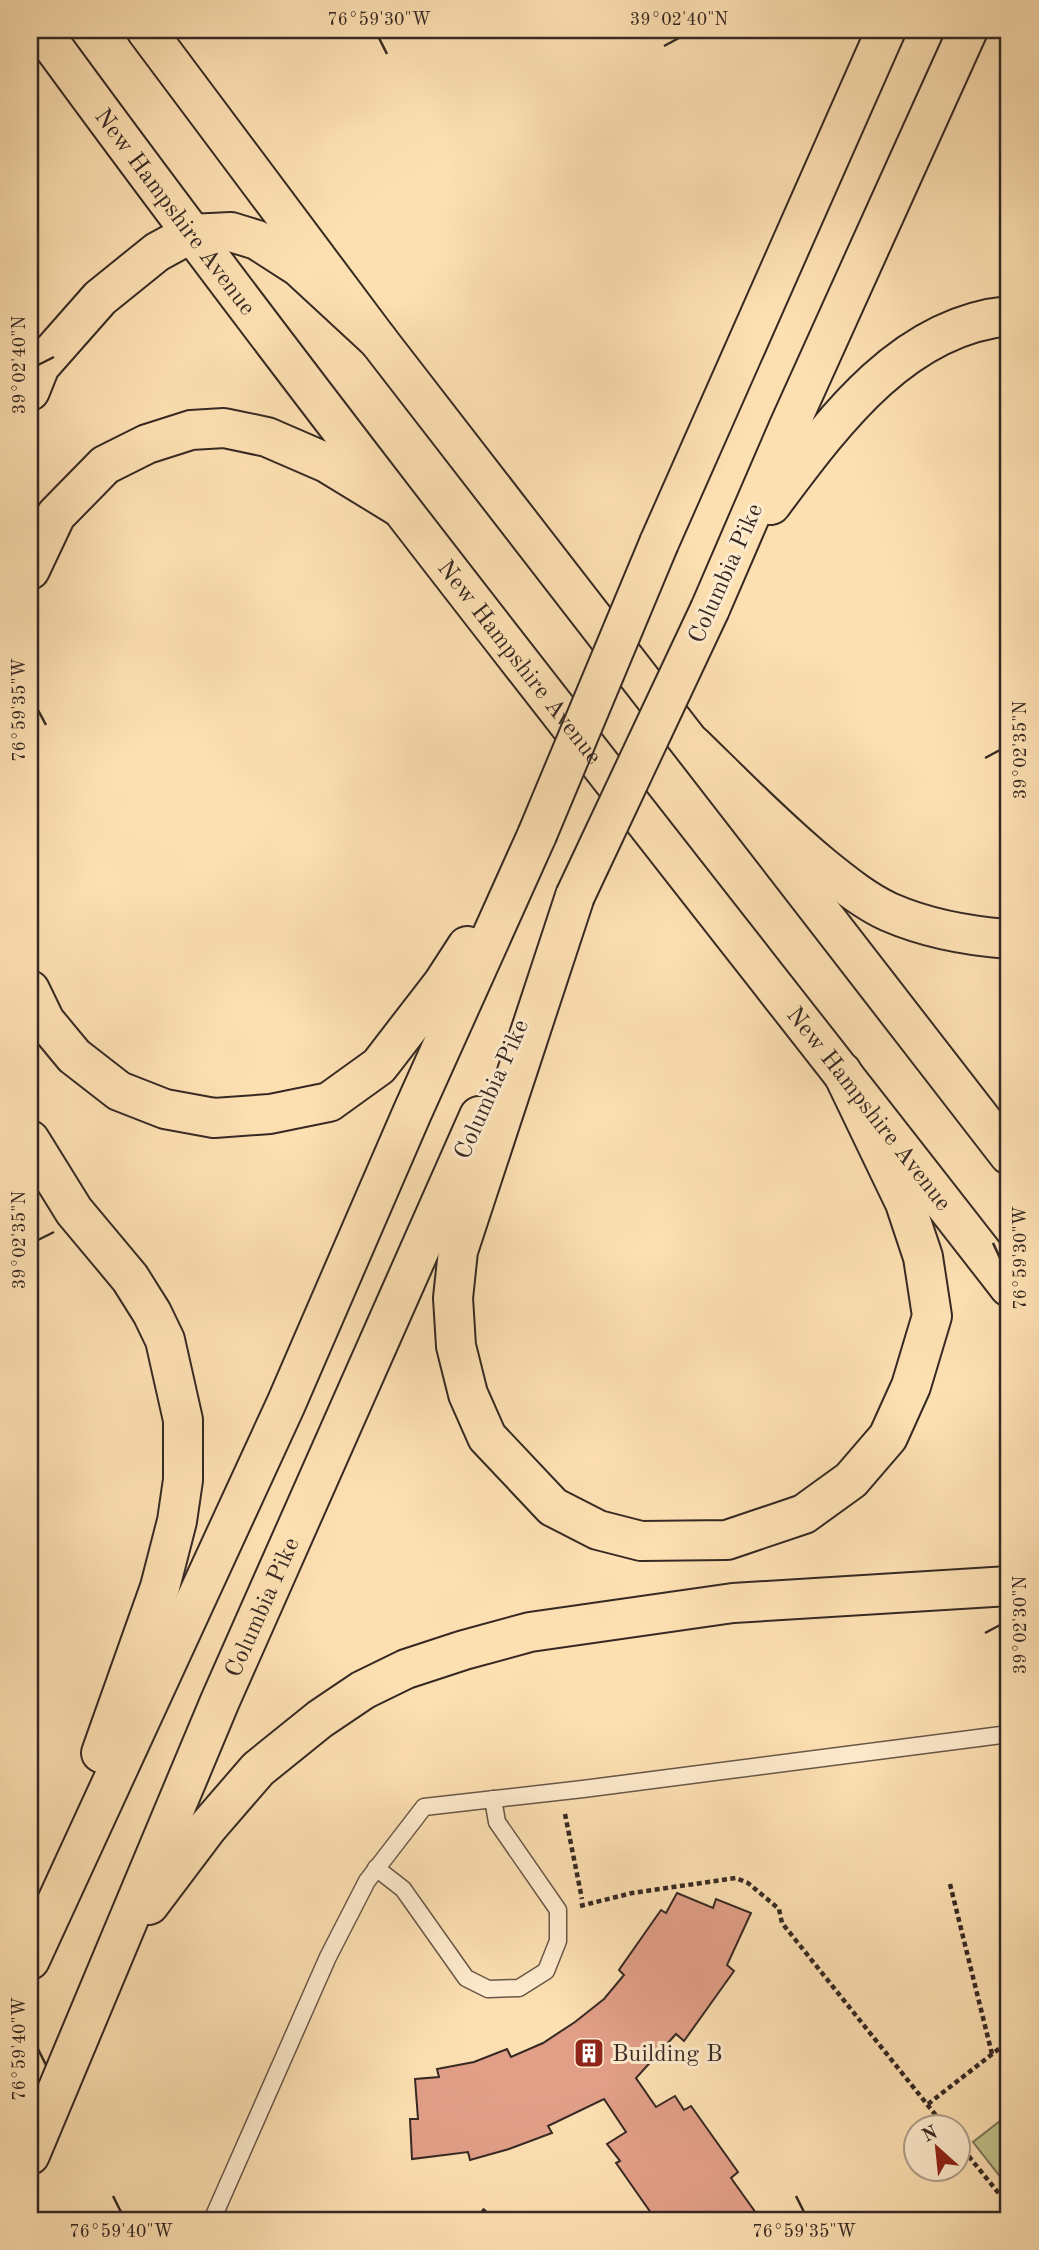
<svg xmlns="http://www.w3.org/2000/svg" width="1039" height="2250" font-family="'Old Standard TT',serif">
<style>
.green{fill:#c1c28b;stroke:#7c7658;stroke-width:2}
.building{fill:#e29f88;stroke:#362924;stroke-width:2}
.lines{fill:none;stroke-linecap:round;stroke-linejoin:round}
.lane-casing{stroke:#685748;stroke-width:19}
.primary-casing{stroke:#362924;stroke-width:42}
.highway-casing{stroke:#362924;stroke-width:42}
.path{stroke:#362924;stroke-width:4.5;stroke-dasharray:5 3.5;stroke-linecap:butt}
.lane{stroke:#feebcd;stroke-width:16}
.primary{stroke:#fde0b2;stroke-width:38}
.highway{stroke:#fde0b2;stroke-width:38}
.highway-bridge-casing{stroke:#362924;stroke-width:42;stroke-linecap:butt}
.highway-bridge{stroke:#fde0b2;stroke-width:38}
.ticks{fill:none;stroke:#362924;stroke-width:2.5}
.labels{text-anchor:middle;stroke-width:6;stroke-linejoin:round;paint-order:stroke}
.street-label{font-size:24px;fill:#362924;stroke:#feebcd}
.poi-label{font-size:24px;fill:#362924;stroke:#feebcd;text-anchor:start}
.neatline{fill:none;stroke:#362924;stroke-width:2.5}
.ticks-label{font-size:18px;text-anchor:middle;fill:#362924}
</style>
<rect width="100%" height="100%" fill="#fde0b2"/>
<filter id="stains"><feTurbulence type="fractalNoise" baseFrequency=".00286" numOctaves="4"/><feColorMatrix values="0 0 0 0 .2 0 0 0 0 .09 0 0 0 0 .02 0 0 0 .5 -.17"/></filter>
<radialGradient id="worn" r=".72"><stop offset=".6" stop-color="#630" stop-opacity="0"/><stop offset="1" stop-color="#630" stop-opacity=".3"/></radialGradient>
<path class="green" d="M1009,2114V2188L973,2142Z"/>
<path class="building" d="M677,1893L713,1908L716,1899L751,1913L727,1965L734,1971L684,2041L676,2034L636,2078L656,2107L675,2096L684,2110L691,2106L738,2172L731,2178L761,2220H656L616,2163L620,2161L607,2144L626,2132L604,2099L548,2126L552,2133L509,2149L470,2160L468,2152L412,2159L410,2119H418L415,2079L439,2077L437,2069L474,2062L507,2049L511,2057L543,2043L575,2022L604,1999L624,1975L619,1970L661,1910L666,1913Z"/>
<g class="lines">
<g class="lane-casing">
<g id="lane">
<path d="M376,1868L403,1889L466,1978L488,1989L519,1988L546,1971L558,1941V1910L497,1822L493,1799"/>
<path d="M212,2220L328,1957L367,1881L424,1807L583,1789L1009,1734"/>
</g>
</g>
<g class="primary-casing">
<g id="primary">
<path id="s1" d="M41,30C353,457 684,869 1009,1287"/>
<path d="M146,30L378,340L1009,1155"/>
</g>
</g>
<g class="highway-casing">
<g id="highway">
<path d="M30,391L40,366L100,298L157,252L190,234L231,232L257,240L299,267L378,340"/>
<path d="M771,505C831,425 901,326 1009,316"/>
<path d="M659,543L886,30"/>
<path d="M30,570L56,515L105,465L147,444L191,430L224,428L267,437L327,463L399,507"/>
<path d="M710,609L789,426L968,30"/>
<path d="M693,745C735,786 777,829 823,867C843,883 865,901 889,912C928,929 967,936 1009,939"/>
<path d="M575,896L458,1251L453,1298L456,1346L468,1394L487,1437L553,1507L598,1530L641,1541L727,1540L804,1514L851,1480L888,1437L911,1386L932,1316L923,1257L905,1203L842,1072"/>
<path d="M30,990L45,1021L74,1056L119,1091L165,1109L214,1118L270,1114L329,1102L379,1066L443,983L467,946"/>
<path d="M30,1140L74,1211L130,1278L152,1313L165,1340L183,1420V1480L177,1521L160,1587L101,1753"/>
<path d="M149,1905L207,1828L258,1769L320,1719L363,1690L406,1669L464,1650L530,1632L733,1603L1009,1586"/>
<path d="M30,1960L286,1404L412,1113L537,835"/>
<path id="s2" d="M30,2155L220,1701L479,1116"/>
</g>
</g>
<g class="path">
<path d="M565,1814L582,1899"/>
<path d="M950,1884L992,2054"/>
<path d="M580,1906L632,1893L736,1878L748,1883L779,1909L782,1923L946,2128"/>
<path d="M928,2104L1009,2041"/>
<path d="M958,2143L1009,2206"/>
<path d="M477,2220L486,2208"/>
</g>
<use href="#lane" class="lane"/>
<use href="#primary" class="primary"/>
<use href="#highway" class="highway"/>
<g class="highway-bridge-casing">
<g id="highway-bridge">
<path d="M537,835L659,543"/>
<path d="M575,896L710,609"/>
</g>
</g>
<use href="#highway-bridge" class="highway-bridge"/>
</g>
<path class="ticks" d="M379,38L387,54M664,46L679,38M38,365L54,357M38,710L46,725M985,758L1000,750M38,1240L54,1232M993,1243L1000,1258M985,1633L1000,1625M38,2049L46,2065M113,2196L121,2212M796,2196L804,2212"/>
<defs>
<g id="building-square" transform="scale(1.575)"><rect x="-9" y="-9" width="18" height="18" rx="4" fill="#8f2418" stroke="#feebcd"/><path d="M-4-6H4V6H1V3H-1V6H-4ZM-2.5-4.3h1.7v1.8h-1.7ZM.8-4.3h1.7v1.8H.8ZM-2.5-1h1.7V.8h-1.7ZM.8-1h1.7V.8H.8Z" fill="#fff"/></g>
</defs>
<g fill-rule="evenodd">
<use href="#building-square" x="589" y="2053"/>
</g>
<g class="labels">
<g class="street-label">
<text dy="8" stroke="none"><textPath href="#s1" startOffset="226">New Hampshire Avenue</textPath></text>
<text transform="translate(725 573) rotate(-66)" y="8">Columbia Pike</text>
<text dy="8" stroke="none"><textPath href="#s1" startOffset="793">New Hampshire Avenue</textPath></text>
<text transform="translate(491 1089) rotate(-66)" y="8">Columbia Pike</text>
<text dy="8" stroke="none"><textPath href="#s1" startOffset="1360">New Hampshire Avenue</textPath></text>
<text dy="8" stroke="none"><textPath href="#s2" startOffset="595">Columbia Pike</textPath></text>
</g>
<g class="poi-label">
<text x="612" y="2061">Building B</text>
</g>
</g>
<rect width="1039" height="2250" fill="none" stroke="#fde0b2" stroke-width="77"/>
<g transform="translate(937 2148) rotate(333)"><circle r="33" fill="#feebcd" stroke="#ae9d89" stroke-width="2"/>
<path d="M0-5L12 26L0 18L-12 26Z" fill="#8f2418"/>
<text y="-10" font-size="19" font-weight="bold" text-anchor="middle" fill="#362924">N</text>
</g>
<rect x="38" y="38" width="962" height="2174" class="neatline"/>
<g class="ticks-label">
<text x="379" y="25">76°59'30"W</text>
<text x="679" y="25">39°02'40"N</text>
<text transform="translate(19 365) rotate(-90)" y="6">39°02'40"N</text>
<text transform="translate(19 710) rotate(-90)" y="6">76°59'35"W</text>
<text transform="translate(1020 750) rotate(-90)" y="6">39°02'35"N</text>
<text transform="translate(19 1240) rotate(-90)" y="6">39°02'35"N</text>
<text transform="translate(1020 1258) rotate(-90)" y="6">76°59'30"W</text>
<text transform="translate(1020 1625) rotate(-90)" y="6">39°02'30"N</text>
<text transform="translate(19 2049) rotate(-90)" y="6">76°59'40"W</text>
<text x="121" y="2237">76°59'40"W</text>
<text x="804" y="2237">76°59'35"W</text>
</g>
<rect width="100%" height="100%" filter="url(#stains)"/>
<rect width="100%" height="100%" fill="url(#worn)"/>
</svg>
